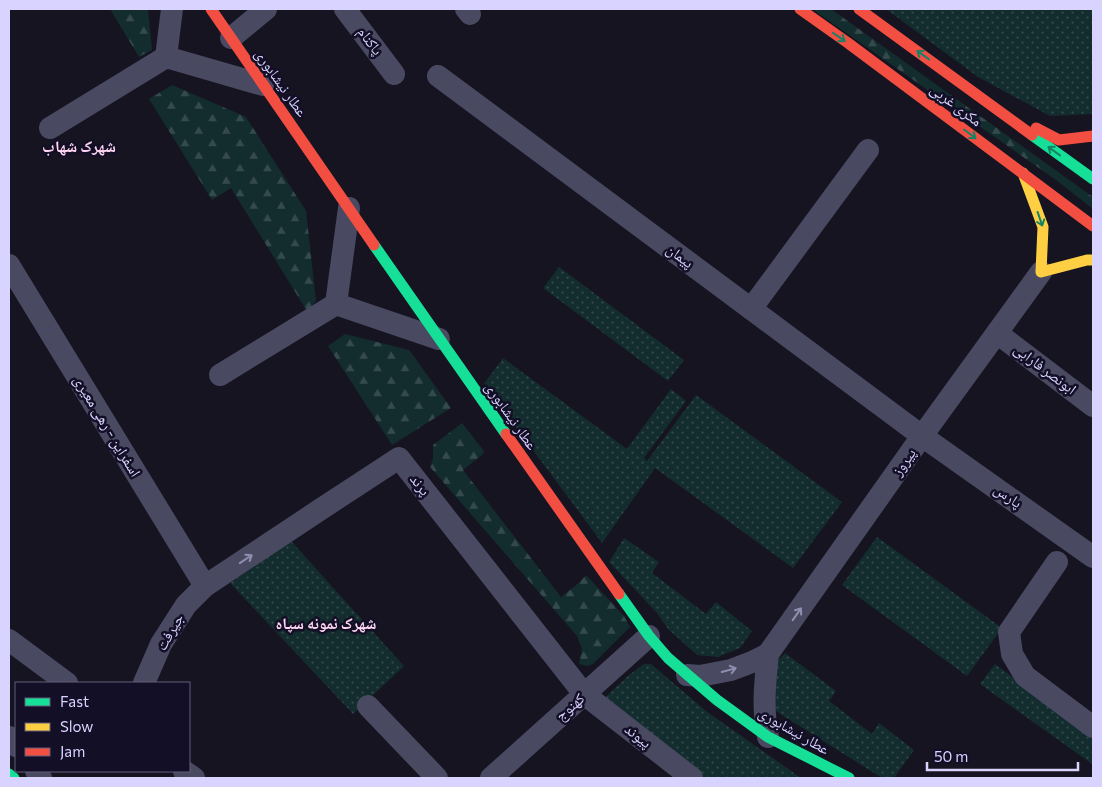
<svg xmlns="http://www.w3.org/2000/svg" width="1102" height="787" font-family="Commissioner,'Noto Naskh Arabic',sans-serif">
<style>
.green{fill:url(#green-dots)}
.forest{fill:url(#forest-firs)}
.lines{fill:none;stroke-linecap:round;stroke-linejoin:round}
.street{stroke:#4a4962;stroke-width:22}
.fast{stroke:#16e098;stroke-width:11}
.slow{stroke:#ffcf43;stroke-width:11}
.jam{stroke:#f24e42;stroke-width:11}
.oneway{stroke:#158265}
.oneway2{stroke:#928eb0}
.labels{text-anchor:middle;stroke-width:5;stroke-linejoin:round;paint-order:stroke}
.street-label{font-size:15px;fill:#d9d4ff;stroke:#130f26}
.neighbourhood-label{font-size:16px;font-weight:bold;fill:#ffd6f0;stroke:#130f26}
</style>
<defs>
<pattern id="green-dots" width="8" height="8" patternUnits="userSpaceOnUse" patternTransform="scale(1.25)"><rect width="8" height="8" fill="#132c2d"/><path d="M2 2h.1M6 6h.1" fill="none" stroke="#354a4c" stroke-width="1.8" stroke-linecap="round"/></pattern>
<pattern id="forest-firs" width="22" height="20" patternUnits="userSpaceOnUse" patternTransform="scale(1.25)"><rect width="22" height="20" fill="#132c2d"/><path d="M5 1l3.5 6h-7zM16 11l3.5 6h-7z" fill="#354a4c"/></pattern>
</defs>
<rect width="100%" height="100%" fill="#161421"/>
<g class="green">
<path d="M886,9H1093V114L1050,116L978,77Z"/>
<path d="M559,267L684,360L668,381L543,288Z"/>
<path d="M503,358L627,449L671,389L686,401L644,458L647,461L696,395L842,502L793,568L655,468L602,543L484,384Z"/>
<path d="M877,537L1002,628L967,676L842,585Z"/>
<path d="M624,538L659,562L652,573L706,614L716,602L752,631L740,648L718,657L697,655L668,629L657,613L609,562Z"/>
<path d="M291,541L404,666L353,714L230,583Z"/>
<path d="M785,653L836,691L829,701L872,734L879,723L914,750L894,778H882L774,710L777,661Z"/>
<path d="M644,664H651L706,711L801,778H704L602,700L629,675Z"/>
<path d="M995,664L1093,736V762L1092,764L980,684Z"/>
</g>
<g class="forest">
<path d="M110,9H148L152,50L139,57Z"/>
<path d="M812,9H831L1093,197V209L1056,180Z"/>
<path d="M172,85L246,117L306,211L316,301L307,311L231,188L212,200L149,99Z"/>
<path d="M345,334L409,350L451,408L392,445L328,346Z"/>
<path d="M462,423L484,451L482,455L463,470L561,597L580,582L586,575L624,616L630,627L593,664L587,666L579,664L582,649L577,636L430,467L433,459V445Z"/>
</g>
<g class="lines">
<g class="street">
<path d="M345,9L394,74"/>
<path d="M466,9L470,14"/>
<path d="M231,38L266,9"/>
<path d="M166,57L172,9"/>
<path d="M438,76L922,436L1093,557"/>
<path d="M50,128L166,57L263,85"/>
<path d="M9,265L205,586"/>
<path d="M336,304L439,339"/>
<path d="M336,304L349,208"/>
<path d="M751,309L868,150"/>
<path d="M997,333L1093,406"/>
<path d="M220,375L336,304"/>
<path d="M1057,562L1009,632L1012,654L1025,676L1093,727"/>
<path d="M9,640L67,683"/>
<path d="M687,675L700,676L731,670L752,662L768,654"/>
<path d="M144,683L161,644L186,605L205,586L318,511L399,458L584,694L692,778"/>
<path d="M368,706L437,778"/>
<path d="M9,737L16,746"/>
<path d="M768,737C762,709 765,682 768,654L922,436L1041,272"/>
<path d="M36,771L41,778"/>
<path d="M184,771L194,778"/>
<path d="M491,778L649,636"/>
</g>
<g class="fast">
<path d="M1032,135L1093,179"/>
<path d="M374,245L506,434"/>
<path d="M619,594L649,636L668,658L717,700L768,737L849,778"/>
<path d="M9,774L14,778"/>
</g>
<path class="slow" d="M1023,173L1043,227L1041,272L1087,260H1093"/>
<g class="jam">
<path d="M211,9L374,245"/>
<path d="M800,9L848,43L1093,226"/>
<path d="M859,9L1032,135"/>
<path d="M1036,128L1059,140L1093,136"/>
<path d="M506,434L619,594"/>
</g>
</g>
<defs><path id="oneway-shaft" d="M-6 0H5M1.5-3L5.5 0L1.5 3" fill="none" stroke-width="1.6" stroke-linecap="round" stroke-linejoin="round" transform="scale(1.25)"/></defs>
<g class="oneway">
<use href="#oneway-shaft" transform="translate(839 37) rotate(35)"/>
<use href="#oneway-shaft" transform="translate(923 55) rotate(-144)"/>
<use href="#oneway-shaft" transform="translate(970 134) rotate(37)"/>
<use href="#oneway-shaft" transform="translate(1054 151) rotate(-144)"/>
<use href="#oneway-shaft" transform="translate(1040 219) rotate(71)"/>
</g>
<g class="oneway2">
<use href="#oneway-shaft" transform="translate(246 559) rotate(-34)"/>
<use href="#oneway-shaft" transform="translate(797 614) rotate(-55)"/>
<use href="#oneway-shaft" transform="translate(729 670) rotate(-15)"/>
</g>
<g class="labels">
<g class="street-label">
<text transform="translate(370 41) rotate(53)" y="5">پاکنام</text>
<text transform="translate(281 83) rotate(55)" y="5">عطار نیشابوری</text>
<text transform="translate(956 105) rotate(37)" y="5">مکری غربی</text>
<text transform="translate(680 256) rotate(37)" y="5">پیمان</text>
<text transform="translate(1045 369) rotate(37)" y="5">ابونصر فارابی</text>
<text transform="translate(511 416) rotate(55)" y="5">عطار نیشابوری</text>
<text transform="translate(107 426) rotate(59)" y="5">اسفراين - رهی معیری</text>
<text transform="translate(904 462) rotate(-55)" y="5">پیروز</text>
<text transform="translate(420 485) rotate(52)" y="5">پرند</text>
<text transform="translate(1008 496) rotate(35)" y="5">پارس</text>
<text transform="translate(170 632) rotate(-60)" y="5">جیرفت</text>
<text transform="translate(570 707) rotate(-42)" y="5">كهنوج</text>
<text transform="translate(794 731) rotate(30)" y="5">عطار نیشابوری</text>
<text transform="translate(638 736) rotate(38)" y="5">پیوند</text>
</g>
<g class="neighbourhood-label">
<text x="79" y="152">شهرک شهاب</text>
<text x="326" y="629">شهرک نمونه سپاه</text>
</g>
</g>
<rect width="1102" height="787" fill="none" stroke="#d9d4ff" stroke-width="20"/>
<rect x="15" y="682" width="175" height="90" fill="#130f26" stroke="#625e7d"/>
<rect x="25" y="698" width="25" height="8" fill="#16e098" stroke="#625e7d"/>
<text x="60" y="707" font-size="15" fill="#d9d4ff">Fast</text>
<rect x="25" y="723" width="25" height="8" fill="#ffcf43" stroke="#625e7d"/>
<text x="60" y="732" font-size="15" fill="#d9d4ff">Slow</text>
<rect x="25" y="748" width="25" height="8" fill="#f24e42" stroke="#625e7d"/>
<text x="60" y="757" font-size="15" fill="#d9d4ff">Jam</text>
<path d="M927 762v8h151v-8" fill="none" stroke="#d9d4ff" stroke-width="2.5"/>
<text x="934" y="762" font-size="15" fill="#d9d4ff" stroke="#130f26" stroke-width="4" paint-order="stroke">50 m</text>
</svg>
